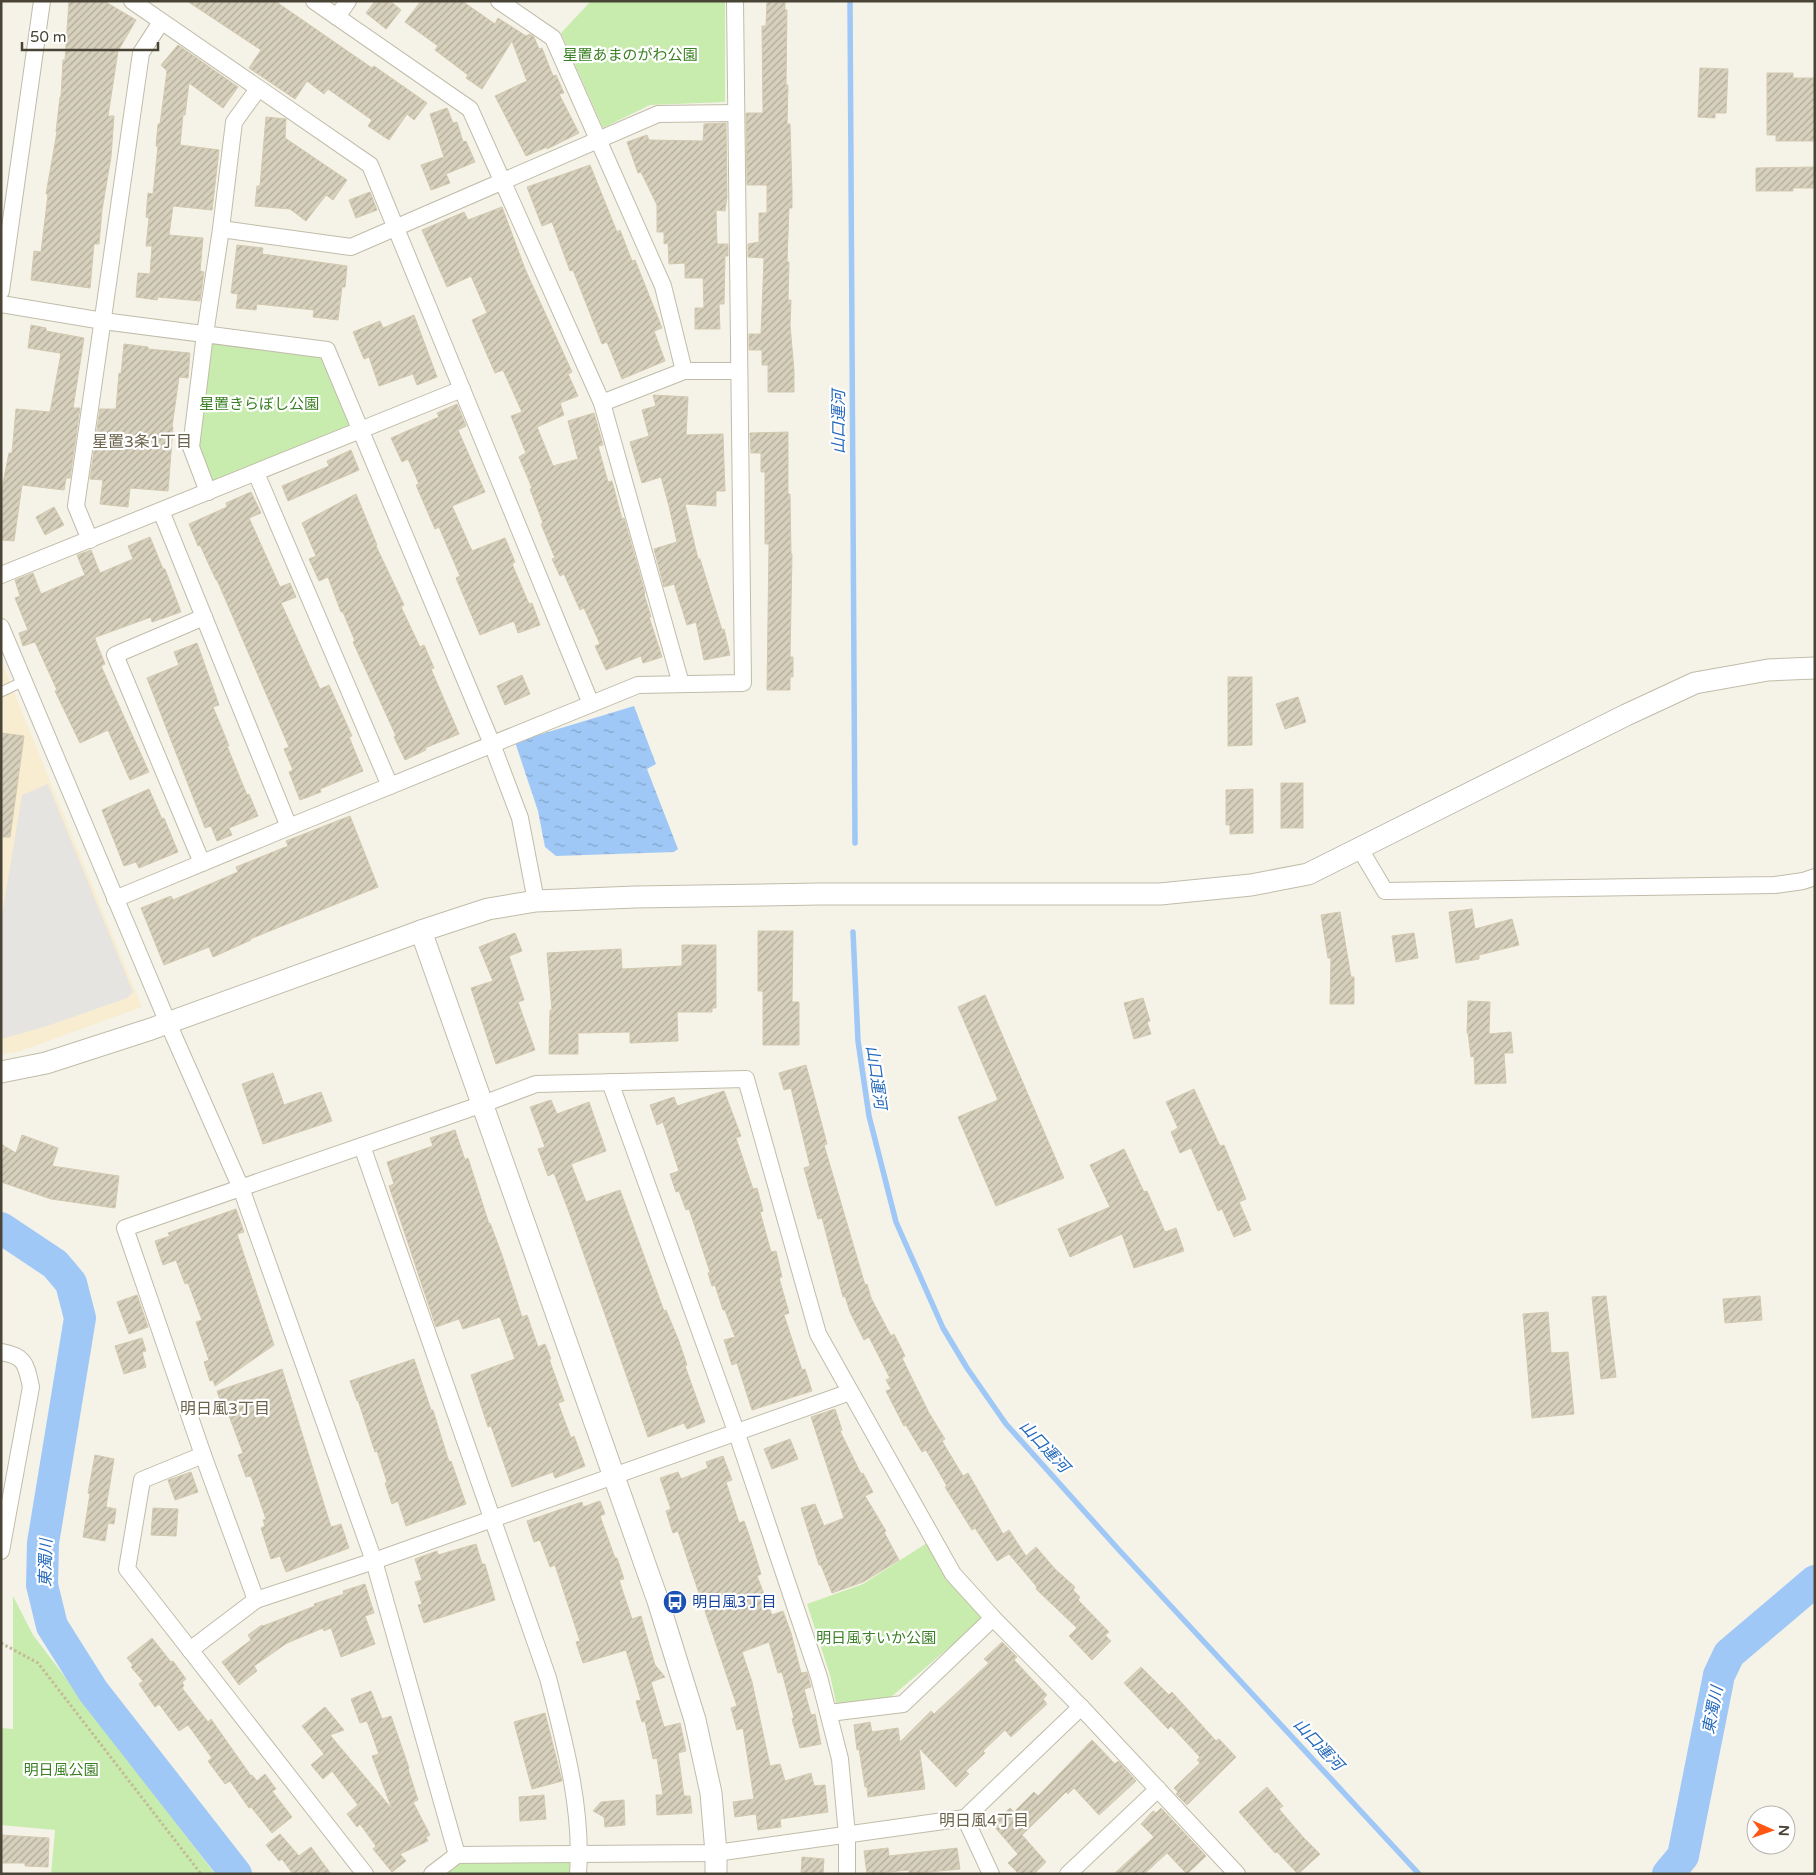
<svg xmlns="http://www.w3.org/2000/svg" width="1816" height="1875" font-family="'Varela Round','Noto Sans JP',sans-serif">
<style>
.commercial{fill:#f8edd1}
.green{fill:#c8ecad}
.parking{fill:#e6e4e0}
.water{fill:url(#water-ripples)}
.lines{fill:none;stroke-linecap:round;stroke-linejoin:round}
.stream{stroke:#a0c8f6;stroke-width:5.5}
.river{stroke:#a0c8f6;stroke-width:32}
.building{fill:url(#building-hatch);stroke:#d3c9af}
.service-casing{stroke:#c1bca9;stroke-width:11}
.minor-casing{stroke:#c1bca9;stroke-width:18}
.tertiary-casing{stroke:#c1bca9;stroke-width:23}
.path{stroke:#c4ba99;stroke-width:3;stroke-dasharray:2.5 2.5;stroke-linecap:butt}
.service{stroke:#fff;stroke-width:9}
.minor{stroke:#fff;stroke-width:16}
.tertiary{stroke:#fff;stroke-width:21}
.labels{text-anchor:middle;stroke-width:4.5;stroke-linejoin:round;paint-order:stroke}
.park-label{font-size:15px;fill:#3b8024;stroke:#fff}
.transit-label{font-size:15px;fill:#164399;stroke:#fff;text-anchor:start}
.water-label{font-size:16px;font-style:italic;fill:#266abd;stroke:#fff}
.neighbourhood-label{font-size:16px;fill:#6c644c;stroke:#fff}
</style>
<defs>
<pattern id="water-ripples" width="26" height="14" patternUnits="userSpaceOnUse" patternTransform="scale(1.25)"><rect width="26" height="14" fill="#a0c8f6"/><path d="M2 4q2-2 4 0t4 0M15 11q2-2 4 0t4 0" fill="none" stroke="#84a4c8"/></pattern>
<pattern id="building-hatch" width="6" height="6" patternUnits="userSpaceOnUse" patternTransform="scale(1.25)"><rect width="6" height="6" fill="#d7d0bc"/><path d="M-1 1l2-2M0 6l6-6M5 7l2-2" fill="none" stroke="#b0aa9a"/></pattern>
</defs>
<rect width="100%" height="100%" fill="#f5f3e8"/>
<path class="commercial" d="M1,660L142,1007L18,1052L1,1054Z"/>
<g class="green">
<path d="M591,1H725V102L650,105L603,128L561,33Z"/>
<path d="M205,334L327,350L361,431L208,492L191,447Z"/>
<path d="M927,1543L985,1617L891,1697L837,1707L830,1675L807,1604L863,1584Z"/>
<path d="M13,1596L33,1635L215,1874H51L55,1830L1,1825V1728L13,1729Z"/>
<path d="M579,1853L578,1874H432L457,1855Z"/>
</g>
<path class="parking" d="M48,784L133,992L127,998L47,1026L1,1039V921L22,795Z"/>
<path class="water" d="M634,706L656,764L647,769L678,849L674,852L556,856L545,847L538,811L515,742Z"/>
<g class="lines">
<g class="stream">
<path d="M850,1L855,843"/>
<path d="M853,932L858,1041L869,1116L896,1222L943,1328L967,1368L1006,1424L1119,1550L1419,1874"/>
</g>
<g class="river">
<path d="M1,1228L55,1264L71,1283L80,1318L43,1543L42,1585L52,1626L93,1691L236,1874"/>
<path d="M1668,1874L1683,1856L1719,1675L1729,1654L1815,1581"/>
</g>
</g>
<g class="building">
<path d="M69,1H104L136,20L118,51L108,116H114L111,157L102,210L99,244H94L90,288L31,280L34,251L41,252L48,194H46L57,132H56L60,97H61L63,60H65Z"/>
<path d="M187,1H275L372,68L374,66L427,103L414,120L407,114L389,140L368,126L372,120L328,89L324,94L307,81L295,99L249,68L261,50Z"/>
<path d="M375,1H390L401,10L386,29L366,13Z"/>
<path d="M421,1H462L495,24L498,18L526,36L530,34L534,37L539,49L542,48L553,76L556,75L564,93L559,94L579,133L547,149V147L526,156L495,96L527,81L512,41L482,89L466,78L468,75L435,50L438,46L405,22Z"/>
<path d="M767,1H785V10H787L786,85H788L787,124H790L792,191V208H789L787,262H789L788,300H791L790,325L794,371V392H768V365H762V350H749V334H761L764,258L748,257V244L759,242V213H767V185H747L746,113H763L762,26H766Z"/>
<path d="M178,45L238,87L223,108L189,83L185,115H183L180,145L219,150L212,210L173,206L169,235L203,238L200,271L204,272L200,301L158,297L157,300L136,297L138,273L150,274L152,246H146L149,218L146,217L148,193L153,194L158,146H156L158,124H160L167,71L161,65Z"/>
<path d="M1700,68L1728,69L1726,113H1715V118L1698,117Z"/>
<path d="M1767,73H1793V78H1815V141H1776V135H1767Z"/>
<path d="M447,108L453,123L457,122L463,142L466,141L475,162L446,174L450,183L431,190L421,165L444,157L430,114Z"/>
<path d="M266,117L286,119L285,138L347,180L333,200L326,195L306,221L290,209L255,206L257,186H260Z"/>
<path d="M726,123L727,197L725,211L716,210L717,244H728V256H725L724,304H719L720,329H695V308H704L703,278H685V263L669,264L668,243L664,244V232H657V205L641,172L638,173L627,142L647,135L649,140L703,141L704,124Z"/>
<path d="M590,165L617,232L620,230L632,261L635,260L662,328L654,331L665,361L622,379L607,342L602,344L573,270L570,271L552,222L542,226L527,187Z"/>
<path d="M1815,167V188H1793V191H1756V168Z"/>
<path d="M370,192L377,210L356,218L349,200Z"/>
<path d="M502,207L525,269L572,372L568,374L578,396L560,403L564,415L537,427L553,466L578,459L568,421L594,413L603,445L598,446L608,482L612,481L622,519L624,518L645,593L644,594L651,617H649L662,657L643,663L641,656L606,670L595,646L600,644L584,608L580,610L564,574L560,576L552,559L555,558L541,524L543,523L530,489L532,488L519,457L526,453L511,416L522,412L503,370L495,373L472,320L487,313L471,276L447,287L422,230L464,212L468,220Z"/>
<path d="M237,245L263,248L262,254L347,266L345,287H342L338,320L313,317L314,310L257,304L256,310L236,308L238,294L231,293Z"/>
<path d="M414,315L437,377L417,385L413,374L379,386L369,357L364,359L353,332L380,321L383,328Z"/>
<path d="M31,325L46,328V331L84,338L73,408H80L70,478H66L64,490L22,485L14,541L1,540V493L9,453H12L16,409L50,412L61,354L60,353L28,348Z"/>
<path d="M124,344L148,347V349L190,353L188,378L179,377L172,427H173L168,491L130,488L128,507L100,504L103,480L90,479L100,409H116L119,373L121,374Z"/>
<path d="M653,395L688,397L686,435L723,434L725,491H716V506L685,504L698,559H700L722,630L724,629L730,655L704,660L696,622L687,625L674,584L664,587L654,549L677,542L669,506L661,477L642,483L630,442L649,436L642,410L656,406Z"/>
<path d="M457,404L466,426L458,430L485,492L452,506L472,551L505,538L515,562L512,564L529,604L532,603L540,625L518,633L514,621L480,635L456,578L460,576L439,527L435,529L416,485L419,484L408,459L402,462L391,438L439,417L437,413Z"/>
<path d="M788,432V494H790L791,554H792L790,657H793V677H790V690H767L769,544H765V472H761V453H751L750,433Z"/>
<path d="M351,450L359,470L288,501L282,486L329,466L327,461Z"/>
<path d="M251,492L261,513L249,518L280,587L290,583L296,597L281,603L320,689L329,685L352,736L349,737L363,771L320,789L321,792L300,800L289,772L293,770L284,749L289,747L217,580H216L200,545L198,546L189,524L227,507L226,503Z"/>
<path d="M356,494L377,545L376,546L404,605L401,607L420,647L424,645L434,668L431,669L459,734L425,748L426,750L405,760L394,737L396,736L353,642L355,641L343,612H341L328,577L319,581L309,559L316,556L302,523Z"/>
<path d="M54,507L64,525L45,535L36,517Z"/>
<path d="M150,537L163,569H165L181,612L152,622L151,617L96,637L95,639L105,664L101,666L149,772L130,780L108,730L80,743L55,691L57,690L35,642L23,646L19,633L28,630L15,598L20,596L15,580L33,573L41,594L85,575L77,555L91,550L100,573L133,559L128,546Z"/>
<path d="M197,643L219,705L213,707L229,746H227L247,795L249,794L258,816L229,828L232,835L217,841L211,826L205,828L147,678L179,665L174,652Z"/>
<path d="M522,675L530,694L505,705L497,686Z"/>
<path d="M1228,677H1252V745L1228,746Z"/>
<path d="M1298,697L1306,722L1285,729L1276,704Z"/>
<path d="M1,733L24,736L10,837H1Z"/>
<rect x="1281" y="783" width="22" height="45"/>
<path d="M149,789L162,819L164,818L178,852L139,868L136,862L124,866L102,810Z"/>
<path d="M1253,789V833L1230,834V825H1226V790Z"/>
<path d="M350,816L378,887L250,939L251,940L213,957L209,947L164,965L141,908L171,896L173,900L238,872L236,867L288,846L286,841Z"/>
<path d="M1472,909L1475,929L1512,919L1519,945L1479,955V959L1456,963L1449,912Z"/>
<path d="M1340,912L1351,977H1354V1004H1330L1331,958H1328L1321,915Z"/>
<path d="M758,931H793L792,1002H799V1045H763V991H758Z"/>
<path d="M515,933L522,951L509,956L524,1000L518,1002L535,1050L496,1064L471,988L493,981L479,947Z"/>
<path d="M1414,933L1418,958L1396,962L1392,936Z"/>
<path d="M682,945H716V1008H712V1012H677L678,1041L630,1043V1032L578,1033V1054H549L550,1010H552L547,953L621,949L622,969L682,966Z"/>
<path d="M985,995L1064,1178L996,1206L958,1117L998,1100L958,1007Z"/>
<path d="M1143,998L1150,1021L1147,1022L1151,1034L1134,1039L1124,1003Z"/>
<path d="M1468,1001L1490,1002L1489,1034L1511,1032L1513,1053H1504L1506,1083L1475,1084L1474,1056L1471,1057L1468,1033H1467Z"/>
<path d="M806,1065L827,1144L824,1145L865,1285L867,1284L871,1298L891,1336L894,1334L905,1356L902,1358L929,1413L945,1439L942,1441L963,1476L968,1473L1003,1534L1009,1530L1026,1556L1036,1547L1055,1569L1075,1587L1073,1590L1080,1597L1078,1600L1109,1632L1105,1635L1111,1641L1092,1660L1069,1636L1077,1628L1036,1589L1037,1587L1009,1554L997,1561L975,1528L972,1530L945,1487L947,1486L926,1450L922,1452L906,1425L904,1426L886,1391L891,1389L886,1380L890,1378L869,1337L864,1340L850,1312L845,1296L843,1297L822,1218L818,1219L804,1168L810,1166L791,1088L784,1090L779,1073Z"/>
<path d="M273,1073L284,1105L321,1092L332,1121L263,1144L242,1084Z"/>
<path d="M1194,1089L1220,1146L1224,1145L1246,1199L1239,1202L1251,1230L1234,1237L1222,1209L1218,1211L1191,1148L1180,1153L1171,1132L1178,1128L1166,1102Z"/>
<path d="M724,1091L741,1136L736,1138L753,1189L757,1188L763,1211L760,1212L771,1252L776,1251L782,1277L779,1278L789,1313L784,1315L802,1370L805,1369L812,1391L752,1410L737,1363L732,1365L724,1340L735,1337L725,1310H723L715,1285L712,1286L708,1273L710,1272L689,1209L686,1210L679,1191L676,1192L670,1174L679,1171L663,1122L657,1125L650,1105L674,1097L677,1106Z"/>
<path d="M551,1100L557,1114L589,1102L606,1151L571,1164L586,1202L620,1190L664,1311L666,1310L678,1339L687,1365L685,1366L705,1422L687,1429L684,1423L648,1437L569,1212L554,1173L548,1176L538,1149L545,1147L530,1107Z"/>
<path d="M455,1130L465,1160L468,1158L489,1224L490,1223L502,1255L522,1317L527,1315L538,1347L545,1344L551,1359H549L564,1401L558,1403L571,1438L574,1436L585,1466L555,1478L553,1472L512,1487L491,1426L488,1427L471,1375L515,1359L500,1317L463,1329L459,1319L436,1327L389,1186L394,1184L387,1162L433,1146L430,1138Z"/>
<path d="M22,1135L58,1148L52,1166L119,1176L115,1208L51,1199L1,1182V1144L16,1153Z"/>
<path d="M1124,1149L1144,1192L1147,1191L1165,1232L1176,1228L1184,1251L1134,1268L1122,1234L1070,1257L1058,1229L1110,1207L1090,1165Z"/>
<path d="M236,1209L244,1232L237,1234L274,1345L215,1386L213,1380L210,1381L204,1362L209,1360L196,1322L202,1320L188,1283L185,1284L176,1260L163,1265L155,1241L170,1236L168,1233Z"/>
<path d="M137,1295L148,1327L129,1334L117,1302Z"/>
<path d="M1606,1296L1616,1377L1601,1379L1592,1297Z"/>
<path d="M1760,1296L1762,1320L1725,1323L1723,1299Z"/>
<path d="M1548,1312L1551,1353L1568,1352L1574,1414L1532,1418L1523,1314Z"/>
<path d="M142,1338L146,1351L142,1352L146,1367L124,1374L115,1346Z"/>
<path d="M414,1359L431,1410H433L449,1462L451,1461L466,1504L406,1526L398,1501L392,1504L385,1483L387,1482L377,1451L375,1452L358,1400L357,1401L350,1381Z"/>
<path d="M282,1369L331,1527L341,1524L349,1548L286,1572L280,1556L271,1559L261,1528L265,1526L263,1520L266,1519L251,1476L246,1477L238,1455L243,1453L228,1413L225,1414L217,1391Z"/>
<path d="M835,1409L842,1430L840,1431L861,1474L863,1473L873,1492L865,1496L886,1531L884,1532L899,1560L863,1582L832,1593L821,1565H819L801,1508L815,1504L824,1526L844,1518L811,1417Z"/>
<path d="M790,1439L798,1459L772,1469L764,1449Z"/>
<path d="M95,1455L114,1459L106,1507L116,1509L114,1524L108,1523L105,1541L83,1537L90,1494L88,1493Z"/>
<path d="M723,1456L732,1480L726,1482L739,1523L744,1521L749,1535L761,1574L757,1576L772,1615L783,1611L791,1633L801,1673L807,1672L811,1687L804,1689L811,1715L815,1714L821,1744L800,1748L792,1719L794,1718L782,1672L778,1673L769,1642L742,1652L752,1682L770,1766L780,1764L785,1781L811,1773L814,1786L825,1785L828,1812L780,1819L781,1827L758,1830L756,1814L735,1817L733,1802L754,1799L743,1728L737,1730L731,1708L737,1706L678,1531L673,1533L666,1511L671,1509L660,1478L678,1472L681,1479L708,1468L706,1462Z"/>
<path d="M191,1472L198,1492L175,1500L168,1480Z"/>
<path d="M600,1501L605,1514L600,1516L615,1558H617L624,1579L619,1580L632,1619L641,1616L655,1665L665,1677L651,1682L664,1727L680,1723L686,1751L678,1753L684,1796H690L692,1813L657,1815L656,1795H663L657,1758L653,1759L645,1721L642,1722L636,1701L641,1700L626,1650L583,1663L576,1642L580,1641L555,1565L550,1567L540,1540L534,1542L527,1521L582,1502L583,1507Z"/>
<path d="M153,1508L178,1509L176,1536L151,1535Z"/>
<path d="M476,1544L482,1564H485L495,1600L424,1623L418,1605L422,1604L415,1582L422,1580L415,1559L437,1551L438,1555Z"/>
<path d="M365,1584L374,1613L365,1616L375,1644L341,1657L331,1628L324,1631L323,1628L287,1643L254,1666L257,1671L239,1685L222,1662L251,1640L248,1635L262,1625L263,1626L315,1606L314,1604L344,1594L343,1591Z"/>
<path d="M152,1638L171,1662L173,1661L186,1679L182,1682L184,1686L182,1688L208,1722L211,1719L251,1776L252,1775L257,1781L265,1774L276,1789L272,1791L292,1817L272,1833L251,1807L249,1808L230,1781L225,1784L208,1761L212,1758L188,1725L179,1731L159,1704L155,1707L139,1684L143,1681L131,1667L133,1665L127,1658Z"/>
<path d="M1002,1642L1017,1657L1014,1660L1047,1695L1043,1699L1047,1704L1011,1737L1005,1730L983,1751L985,1753L966,1771L969,1774L956,1787L919,1748L925,1789L868,1797L867,1787H865L859,1749L857,1750L854,1725L870,1722L872,1732L898,1728L900,1742L931,1711L934,1714L989,1663L984,1659Z"/>
<path d="M1141,1667L1169,1695L1172,1692L1216,1741L1219,1739L1236,1757L1187,1805L1176,1794L1178,1792L1174,1788L1200,1763L1197,1760L1200,1757L1171,1726L1168,1729L1124,1683Z"/>
<path d="M371,1691L382,1719L391,1716L409,1768L408,1769L418,1800L413,1802L430,1835L426,1837L428,1841L400,1854L406,1861L392,1872L373,1849L376,1846L360,1824L357,1827L347,1814L358,1805L332,1771L323,1779L311,1765L324,1754L302,1726L325,1707L344,1730L330,1735L392,1809L372,1756L379,1754L367,1721L360,1723L351,1699Z"/>
<path d="M545,1713L562,1781L532,1789L514,1722Z"/>
<path d="M1092,1740L1115,1764L1118,1761L1136,1781L1099,1815L1074,1788L1068,1794L1066,1792L1022,1835L1046,1862L1034,1874H1019L1008,1863L1018,1854L992,1824L1010,1808L1014,1812L1034,1792L1038,1796Z"/>
<path d="M1267,1787L1283,1806L1279,1809L1303,1837L1320,1854L1298,1874L1277,1852L1275,1853L1239,1812Z"/>
<path d="M544,1795L546,1819L520,1821L519,1797Z"/>
<path d="M624,1800L625,1825L605,1827L604,1817L593,1811L601,1802Z"/>
<path d="M1161,1808L1206,1856L1187,1874L1167,1853L1144,1874H1114L1154,1837L1141,1824L1153,1811L1156,1813Z"/>
<path d="M280,1834L299,1856L311,1847L331,1874H293L282,1859L279,1861L266,1845Z"/>
<path d="M1,1835L49,1838L48,1867L25,1866V1863H1Z"/>
<path d="M888,1848L889,1856L957,1848L960,1869L909,1874V1870L867,1874L864,1851Z"/>
<path d="M802,1857L824,1859L823,1874H801Z"/>
</g>
<g class="lines">
<g class="service-casing">
<path id="service" d="M1,692L24,681"/>
</g>
<g class="minor-casing">
<g id="minor">
<path d="M132,1L370,165L591,704"/>
<path d="M314,1L470,109L602,403L681,684"/>
<path d="M499,1L553,38L663,286L684,371"/>
<path d="M337,17L348,1"/>
<path d="M221,229L351,247L658,114L736,113"/>
<path d="M1,291L42,1"/>
<path d="M1,304L103,321L327,350L492,744L520,818L536,901"/>
<path d="M602,403L684,371H739"/>
<path d="M256,473L390,786"/>
<path d="M208,492L191,447L205,334L221,229L234,122L258,89"/>
<path d="M161,511L289,827L638,685L743,683L735,1"/>
<path d="M90,540L76,506L141,53L161,22"/>
<path d="M1,575L462,389"/>
<path d="M1,627L168,1023L241,1188L374,1561L457,1855"/>
<path d="M1360,849L1385,891L1775,885L1803,881L1815,877"/>
<path d="M202,863L115,655L204,617"/>
<path d="M115,899L289,827"/>
<path d="M610,1082L736,1431L819,1677L840,1759L847,1835V1874"/>
<path d="M362,1146L548,1678C564,1740 583,1809 578,1874"/>
<path d="M1,1352C26,1356 26,1365 31,1387L1,1551"/>
<path d="M203,1455L142,1480L127,1569L365,1874"/>
<path d="M256,1600L203,1455L125,1228L483,1104L536,1084L746,1079L818,1334L953,1574L993,1618L1081,1707L1237,1874"/>
<path d="M190,1650L256,1600L374,1561L850,1392"/>
<path d="M829,1713L903,1704L993,1618"/>
<path d="M965,1818L991,1874"/>
<path d="M432,1874L457,1855L716,1853L965,1818L1081,1707"/>
<path d="M1068,1874L1158,1789"/>
</g>
</g>
<g class="tertiary-casing">
<g id="tertiary">
<path d="M421,931L658,1601L695,1720L711,1793L716,1853V1874"/>
<path d="M1,1072L46,1063L151,1029L421,931L488,909L536,901L635,897L820,894H1160L1251,885L1308,874L1626,715L1695,683L1768,670L1815,668"/>
</g>
</g>
<path class="path" d="M1,1643L38,1663L201,1874"/>
<use href="#service" class="service"/>
<use href="#minor" class="minor"/>
<use href="#tertiary" class="tertiary"/>
</g>
<defs>
<g id="bus-disc" transform="scale(1.25)"><circle r="9.5" fill="#1a4fb4" stroke="#fff"/><path d="M-5-6H5V4H4V6H2V4H-2V6H-4V4H-5ZM-3.5-4V0h7V-4ZM-3.5 1.2v1.5H-2V1.2ZM2 1.2v1.5H3.5V1.2Z" fill="#fff"/></g>
</defs>
<g fill-rule="evenodd">
<use href="#bus-disc" x="675" y="1602"/>
</g>
<g class="labels">
<g class="park-label">
<text x="630" y="60">星置あまのがわ公園</text>
<text x="259" y="409">星置きらぼし公園</text>
<text x="876" y="1643">明日風すいか公園</text>
<text x="61" y="1775">明日風公園</text>
</g>
<g class="transit-label">
<text x="692" y="1607">明日風3丁目</text>
</g>
<g class="water-label">
<text transform="translate(838 422) rotate(-90)" y="6">山口運河</text>
<text transform="translate(877 1077) rotate(82)" y="6">山口運河</text>
<text transform="translate(1045 1446) rotate(47)" y="6">山口運河</text>
<text transform="translate(45 1563) rotate(-89)" y="6">東濁川</text>
<text transform="translate(1712 1710) rotate(-79)" y="6">東濁川</text>
<text transform="translate(1319 1744) rotate(47)" y="6">山口運河</text>
</g>
<g class="neighbourhood-label">
<text x="142" y="447">星置3条1丁目</text>
<text x="225" y="1414">明日風3丁目</text>
<text x="984" y="1826">明日風4丁目</text>
</g>
</g>
<rect width="1816" height="1875" fill="none" stroke="#494436" stroke-width="5"/>
<g transform="translate(1771 1830) rotate(92)"><circle r="24" fill="#ffffff" stroke="#b6b4af"/>
<path d="M0-4L9 19L0 12L-9 19Z" fill="#ff5614"/>
<text y="-8" font-size="14" font-weight="bold" text-anchor="middle" fill="#494436">N</text>
</g>
<path d="M22 42v8h136v-8" fill="none" stroke="#494436" stroke-width="2.5"/>
<text x="30" y="42" font-size="15" fill="#494436" stroke="#ffffff" stroke-width="4" paint-order="stroke">50 m</text>
</svg>
